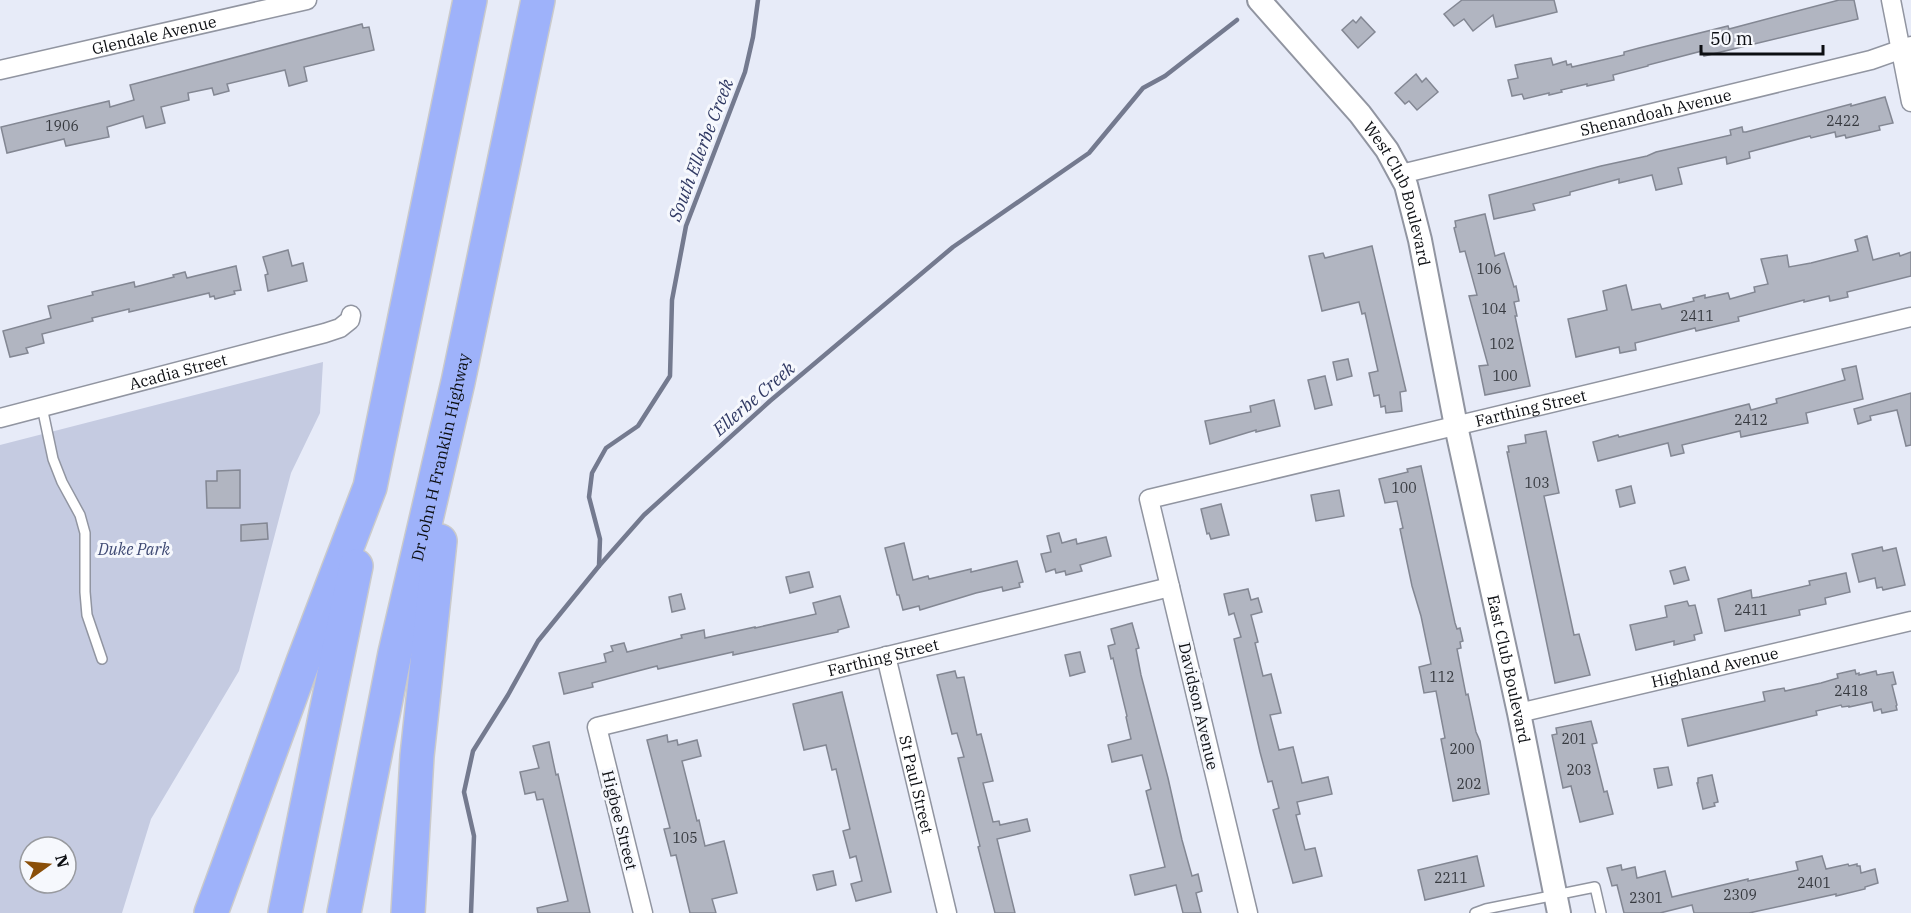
<svg xmlns="http://www.w3.org/2000/svg" width="1911" height="913" font-family="'IBM Plex Serif',serif">
<style>
.green{fill:#c5cbe1;fill-rule:evenodd}
.lines{fill:none;stroke-linecap:round;stroke-linejoin:round}
.stream{stroke:#747a8f;stroke-width:4.5}
.building{fill:#b1b5c1;stroke:#838793;stroke-width:1.5}
.service-casing{stroke:#9195a1;stroke-width:12}
.minor-casing{stroke:#9195a1;stroke-width:21}
.tertiary-casing{stroke:#9195a1;stroke-width:26}
.motorway-casing{stroke:#cacacb;stroke-width:36}
.service{stroke:#fff;stroke-width:9}
.minor{stroke:#fff;stroke-width:18}
.tertiary{stroke:#fff;stroke-width:22}
.motorway{stroke:#9eb2fa;stroke-width:33}
.labels{text-anchor:middle;stroke-width:6;stroke-linejoin:round;paint-order:stroke}
.number-label{font-size:14px;fill:#35383e}
.street-label{font-size:16px;fill:#0c0e12;stroke:#f6f8fd}
.park-label{font-size:16px;font-style:italic;fill:#3e4973;stroke:#f6f8fd}
.water-label{font-size:18px;font-style:italic;fill:#303963;stroke:#f6f8fd}
</style>
<rect width="100%" height="100%" fill="#e7ebf8"/>
<path class="green" d="M323,362L320,413L291,473L239,671L151,819L122,913H0V445ZM30,847H66V883H30Z"/>
<g class="lines">
<g class="stream">
<path d="M599,566L600,539L589,497L592,473L606,448L638,426L670,376L672,300L686,226L745,72L753,37L758,0"/>
<path d="M471,913L474,836L464,792L473,751L508,695L538,641L599,566L644,515L770,401L953,247L1089,153L1143,88L1165,76L1237,20"/>
</g>
</g>
<g class="building">
<path d="M1462,0H1554L1557,12L1496,27L1493,15L1473,31L1464,19L1454,26L1444,14Z"/>
<path d="M1839,0H1854L1858,19L1704,56L1702,51L1648,65V66L1613,75L1614,80L1587,86V84L1561,90L1562,92L1549,95V93L1524,99L1522,94L1512,96L1508,80L1518,78L1515,65L1551,58L1553,65L1566,61L1567,65L1571,64L1572,67L1624,55V52L1639,48L1728,26L1729,29Z"/>
<path d="M1361,17L1375,32L1358,48L1342,30L1353,20L1356,23Z"/>
<path d="M362,24L363,28L369,27L374,50L304,67L307,81L289,86L285,70L227,84L229,91L214,95L212,88L188,93L189,100L161,107L165,123L146,128L143,116L107,127L109,137L66,146L64,139L7,153L1,127L109,101L110,107L134,100L130,85Z"/>
<path d="M1416,74L1422,82L1426,78L1438,92L1417,110L1409,101L1405,104L1395,93Z"/>
<path d="M1885,97L1893,123L1879,126L1880,130L1846,138L1845,135L1836,137L1835,132L1811,138L1810,136L1749,152L1750,158L1727,164L1726,157L1678,168L1682,184L1656,190L1652,175L1619,183V179L1570,192V195L1533,204L1535,210L1494,219L1489,195L1601,166L1647,156L1656,152L1731,135L1730,130L1742,127L1743,132H1746L1851,104V106Z"/>
<path d="M1485,214L1495,256L1504,253L1514,287L1516,286L1519,301L1514,302L1517,316H1515L1530,386L1485,395L1479,366L1488,365L1469,296L1477,295L1465,251L1460,252L1454,228L1456,227L1455,221Z"/>
<path d="M1867,236L1873,260L1899,253L1900,256L1911,252V276L1847,292L1848,297L1830,301L1829,296L1804,302V300L1738,317L1739,321L1696,331L1695,328L1635,343L1636,350L1620,353L1619,347L1576,357L1568,319L1607,310L1603,291L1626,285L1632,310L1660,304L1662,309L1694,301L1693,298L1705,295V298L1728,293L1730,299L1755,292L1754,287L1768,284L1761,259L1787,255L1789,267L1811,263L1858,251L1855,240Z"/>
<path d="M1372,246L1406,391L1400,392L1402,411L1386,413L1385,406L1381,407L1379,395L1374,396L1369,373L1378,371L1365,313L1362,314L1359,302L1322,311L1309,256L1323,253L1325,258Z"/>
<path d="M288,250L292,266L303,263L307,281L268,291L265,275L268,274L263,257Z"/>
<path d="M236,266L241,290L234,291L235,294L215,299L214,296L210,297L209,293L129,312V309L92,318L93,321L42,334L44,343L26,348L28,353L10,357L3,331L51,318L48,306L93,295L92,292L134,282L135,287L174,277L173,275L185,272L187,278Z"/>
<path d="M1348,359L1352,376L1337,380L1333,362Z"/>
<path d="M1856,366L1863,399L1806,413L1808,423L1741,437L1740,431L1682,445L1684,453L1671,456L1668,443L1598,461L1593,442L1618,435L1619,437L1749,404L1751,410L1777,403L1776,399L1845,380L1842,369Z"/>
<path d="M1325,376L1332,405L1315,409L1308,380Z"/>
<path d="M1911,393V445L1906,446L1897,410L1870,416L1871,420L1858,424L1854,409Z"/>
<path d="M1274,400L1280,426L1256,432V430L1210,444L1205,421L1251,412L1250,406Z"/>
<path d="M1546,431L1559,493L1544,496L1574,635L1579,634L1590,675L1555,683L1507,452H1509L1508,446L1526,443L1525,435Z"/>
<path d="M1421,466L1455,623L1457,629L1460,628L1463,641L1460,642L1461,648L1457,649L1466,695L1468,694L1476,732L1480,741L1489,794L1453,801L1441,739L1445,738L1436,691L1424,693L1419,667L1431,664L1421,616L1412,586L1400,529L1403,528L1397,501L1385,503L1379,479L1408,472L1407,469Z"/>
<path d="M240,470V508H207L206,481H217V471Z"/>
<path d="M1631,486L1635,503L1620,507L1616,490Z"/>
<path d="M1339,490L1344,516L1316,521L1311,495Z"/>
<path d="M1221,504L1229,535L1211,539L1209,533L1207,534L1201,509Z"/>
<path d="M267,523L268,539L241,541V525Z"/>
<path d="M1059,533L1062,543L1076,539L1077,544L1106,537L1111,556L1080,565L1082,571L1066,575L1065,571L1056,573L1055,569L1046,572L1041,554L1051,552L1047,536Z"/>
<path d="M904,543L913,580L928,576L929,579L971,569V572L1017,561L1023,582L1019,583L1020,587L1003,591L1002,587L976,593L920,610L919,606L903,610L899,595H897L885,548Z"/>
<path d="M1882,547L1883,551L1896,548L1905,585L1883,590L1882,587L1877,588L1875,578L1859,582L1852,554Z"/>
<path d="M1685,567L1689,580L1674,584L1670,571Z"/>
<path d="M809,572L813,587L790,593L786,577Z"/>
<path d="M1846,573L1850,592L1825,598L1826,604L1799,610L1800,615L1725,631L1718,599L1751,590L1752,598L1759,597L1810,585L1809,581Z"/>
<path d="M1248,589L1251,600L1258,598L1262,612L1251,615L1258,642L1255,643L1263,676L1271,674L1281,713L1270,715L1279,750L1293,747L1302,783L1328,777L1332,794L1297,802L1300,814L1296,815L1305,850L1315,848L1322,876L1293,883L1273,810L1279,808L1272,781L1268,782L1260,752L1234,639L1241,637L1234,613L1229,615L1224,594Z"/>
<path d="M681,594L685,609L672,612L669,597Z"/>
<path d="M840,596L849,627L838,630V632L733,655V652L658,669L657,666L592,683L593,687L564,694L559,673L606,662L604,654L613,651L611,646L624,643L627,652L682,638L681,635L704,630L705,638L755,627V628L816,614L813,603Z"/>
<path d="M1687,601L1689,606L1695,605L1702,633L1694,635L1695,640L1674,645V641L1636,650L1630,625L1667,617L1665,606Z"/>
<path d="M1132,623L1139,648L1136,649L1141,675L1168,778L1182,840L1192,876L1198,874L1202,891L1196,893L1201,913H1183L1176,885L1135,895L1130,875L1165,867L1146,791L1151,789L1142,755L1112,762L1108,745L1131,739L1126,717L1127,716L1113,658L1111,659L1108,646L1115,644L1111,629Z"/>
<path d="M1080,652L1085,672L1070,676L1065,655Z"/>
<path d="M1855,670L1856,674L1859,673V675L1876,671L1877,675L1893,672L1896,684L1892,685L1897,705L1896,706L1897,710L1882,713L1881,709L1874,711L1872,702L1849,707V706L1842,707L1841,705L1816,711L1817,715L1688,746L1682,719L1765,701L1763,692L1784,688L1785,691L1821,683L1838,678L1837,674Z"/>
<path d="M955,671L957,678L964,677L977,735L981,734L993,781L983,783L993,822L999,821L1000,825L1027,819L1030,831L997,839L1015,913H995L978,847L980,846L958,758L964,757L957,733L952,734L937,675Z"/>
<path d="M842,692L891,892L856,901L851,884L862,881L856,856L850,858L843,831L850,829L836,769L832,770L826,745L804,750L793,704Z"/>
<path d="M1591,721L1597,743L1592,744L1604,792L1607,791L1613,814L1580,822L1571,786L1563,788L1552,735L1557,734L1556,728Z"/>
<path d="M667,735L668,742L677,740L678,745L697,740L701,756L682,761L697,821L699,820L705,846L724,841L737,893L712,899L716,913H690L676,855L671,856L664,829L670,828L647,740Z"/>
<path d="M549,742L556,775L558,774L590,913H538L537,908L568,901L543,799L537,800L535,792L525,794L520,772L539,768L533,746Z"/>
<path d="M1668,767L1672,785L1658,788L1654,769Z"/>
<path d="M1712,775L1718,802L1714,803L1715,806L1703,809L1697,783H1698V778Z"/>
<path d="M1477,856L1484,886L1425,900L1418,870Z"/>
<path d="M1822,856L1826,869L1848,864L1849,866L1857,864V866H1860L1861,873L1875,869L1878,883L1865,887V889L1836,896V894L1749,913H1694L1692,905L1660,913H1624L1617,885L1612,886L1607,868L1621,865L1622,870L1635,867L1637,878L1665,871L1672,897L1748,879V881L1798,870L1796,862Z"/>
<path d="M833,871L836,885L817,890L813,875Z"/>
</g>
<g class="lines">
<g class="service-casing">
<g id="service">
<path d="M42,407L53,459L62,482L80,515L85,533V592L87,615L102,659"/>
<path d="M1475,913L1486,909L1595,887L1601,913"/>
</g>
</g>
<g class="minor-casing">
<g id="minor">
<path d="M1891,0L1911,102"/>
<path id="s1" d="M0,70L307,0"/>
<path id="s2" d="M1401,174L1871,60L1911,46"/>
<path id="s3" d="M0,418L325,333L340,328L350,320L351,315"/>
<path id="s4" d="M886,656L947,913"/>
<path id="s5" d="M1519,713L1911,621"/>
<path id="s6" d="M643,913L597,727L1170,587"/>
<path id="s7" d="M1248,913L1149,499L1911,317"/>
</g>
</g>
<g class="tertiary-casing">
<g id="tertiary">
<path id="s8" d="M1259,0L1360,114L1387,150L1406,185L1420,240L1456,426L1519,713L1559,913"/>
</g>
</g>
<g class="motorway-casing">
<g id="motorway">
<path d="M211,913L303,662L370,487L470,0"/>
<path d="M285,913L356,566"/>
<path id="s9" d="M344,913L395,653L458,382L538,0"/>
<path d="M408,913L417,756L440,541"/>
</g>
</g>
<use href="#service" class="service"/>
<use href="#minor" class="minor"/>
<use href="#tertiary" class="tertiary"/>
<use href="#motorway" class="motorway"/>
</g>
<g class="labels">
<g class="number-label">
<text x="1843" y="126">2422</text>
<text x="62" y="131">1906</text>
<text x="1489" y="274">106</text>
<text x="1494" y="314">104</text>
<text x="1697" y="321">2411</text>
<text x="1502" y="349">102</text>
<text x="1505" y="381">100</text>
<text x="1751" y="425">2412</text>
<text x="1537" y="488">103</text>
<text x="1404" y="493">100</text>
<text x="1751" y="615">2411</text>
<text x="1442" y="682">112</text>
<text x="1851" y="696">2418</text>
<text x="1574" y="744">201</text>
<text x="1462" y="754">200</text>
<text x="1579" y="775">203</text>
<text x="1469" y="789">202</text>
<text x="685" y="843">105</text>
<text x="1451" y="883">2211</text>
<text x="1814" y="888">2401</text>
<text x="1740" y="900">2309</text>
<text x="1646" y="903">2301</text>
</g>
<g class="street-label">
<text dy="6" stroke="none"><textPath href="#s1" startOffset="158">Glendale Avenue</textPath></text>
<text dy="6" stroke="none"><textPath href="#s2" startOffset="262">Shenandoah Avenue</textPath></text>
<text dy="6" stroke="none"><textPath href="#s8" startOffset="242">West Club Boulevard</textPath></text>
<text dy="6" stroke="none"><textPath href="#s3" startOffset="184">Acadia Street</textPath></text>
<text dy="6" stroke="none"><textPath href="#s7" startOffset="818">Farthing Street</textPath></text>
<text dy="6" stroke="none"><textPath href="#s9" startOffset="466">Dr John H Franklin Highway</textPath></text>
<text dy="6" stroke="none"><textPath href="#s6" startOffset="486">Farthing Street</textPath></text>
<text dy="6" stroke="none"><textPath href="#s5" startOffset="201">Highland Avenue</textPath></text>
<text dy="6" stroke="none"><textPath href="#s8" startOffset="732">East Club Boulevard</textPath></text>
<text transform="translate(1199 706) rotate(77)" y="6">Davidson Avenue</text>
<text dy="6" stroke="none"><textPath href="#s4" startOffset="132">St Paul Street</textPath></text>
<text transform="translate(620 820) rotate(76)" y="6">Higbee Street</text>
</g>
<g class="park-label">
<text x="134" y="555">Duke Park</text>
</g>
<g class="water-label">
<text transform="translate(701 150) rotate(-69)" y="6">South Ellerbe Creek</text>
<text transform="translate(754 399) rotate(-41)" y="6">Ellerbe Creek</text>
</g>
</g>
<g transform="translate(48 865) rotate(75)"><circle r="28" fill="#f6f8fd" stroke="#989a9f" stroke-width="1.5"/>
<path d="M0-4.5L10 22L0 15L-10 22Z" fill="#8a4f09"/>
<text y="-9" font-size="16" font-weight="bold" text-anchor="middle" fill="#0c0e12">N</text>
</g>
<path d="M1701 45v9h122v-9" fill="none" stroke="#0c0e12" stroke-width="3"/>
<text x="1710" y="45" font-size="18" fill="#0c0e12" stroke="#f6f8fd" stroke-width="4.5" paint-order="stroke">50 m</text>
</svg>
